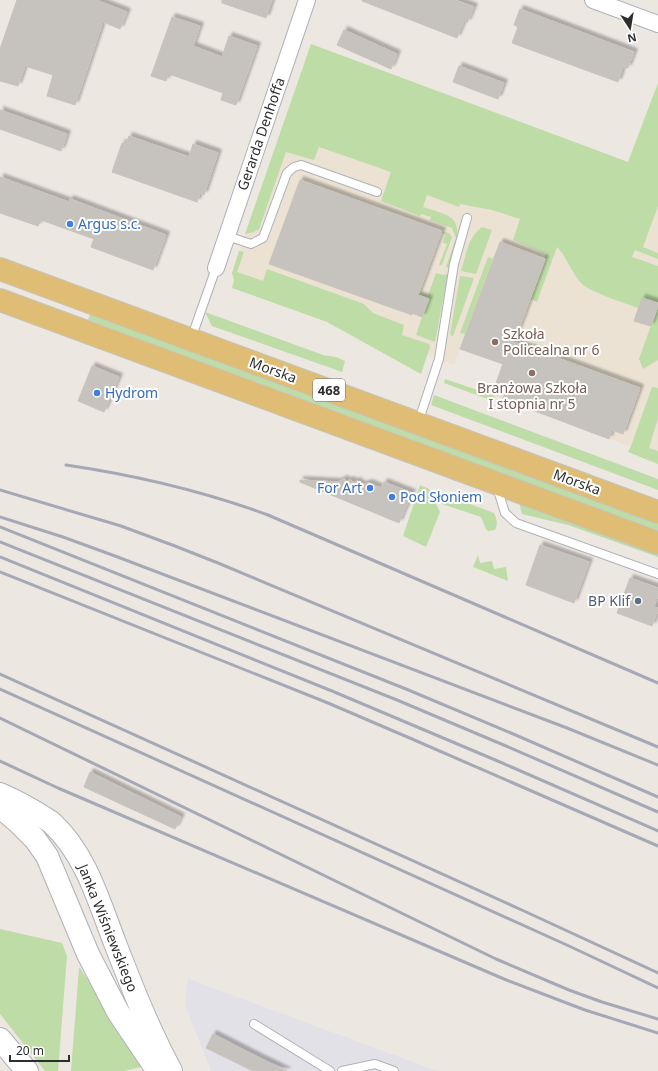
<svg xmlns="http://www.w3.org/2000/svg" width="658" height="1071" font-family="'Noto Sans',sans-serif">
<style>
.industrial{fill:#e2e1e7}
.education{fill:#ece2d4}
.green{fill:#bddca6}
.building{fill:#c6c2bd;stroke:#c8c3bb;filter:url(#shadow)}
.lines{fill:none;stroke-linecap:round;stroke-linejoin:round}
.service-casing{stroke:#aeb1b7;stroke-width:10}
.minor-casing{stroke:#aeb1b7;stroke-width:18}
.secondary-casing{stroke:#aeb1b7;stroke-width:24}
.primary-casing{stroke:#c4c4c4;stroke-width:24}
.service{stroke:#fff;stroke-width:8}
.minor{stroke:#fff;stroke-width:16}
.secondary{stroke:#fff;stroke-width:22}
.primary{stroke:#e0bd74;stroke-width:22}
.rail{stroke:#a5a9b5;stroke-width:3}
.shop-dot{fill:#3f7fe0;stroke:#fff;stroke-width:1.5}
.education-dot{fill:#8d6e63;stroke:#fff;stroke-width:1.5}
.service-dot{fill:#5c6f8a;stroke:#fff;stroke-width:1.5}
.labels{text-anchor:middle;stroke-width:4;stroke-linejoin:round;paint-order:stroke}
.shield{fill:#fff;stroke:#6c6c6c;stroke-width:1}
.shield-label{font-size:13px;font-weight:bold;fill:#2d2d2d}
.street-label{font-size:14px;fill:#2d2d2d;stroke:#fff}
.shop-label{font-size:14px;fill:#366cbe;stroke:#fff;text-anchor:start}
.education-label{font-size:14px;fill:#785e54;stroke:#fff;text-anchor:start}
.service-label{font-size:14px;fill:#4e5e75;stroke:#fff;text-anchor:end}
</style>
<defs>
<filter id="shadow"><feDropShadow dx="3.5" dy="-3.5" stdDeviation="1" flood-color="#0004"/></filter>
</defs>
<rect width="100%" height="100%" fill="#ede7e2"/>
<path class="industrial" d="M188,979L359,1042L437,1071H211L185,1005Z"/>
<path class="education" d="M311,44L628,162L658,83V457L492,395L502,364L460,348L454,365L235,284L232,273Z"/>
<g class="green">
<path d="M311,44L628,162L658,83V206L643,247L658,253V259L635,250L632,257L658,266V303L642,298L638,308C625,303 589,292 581,283C571,272 567,257 557,247L537,302L531,299L546,259L544,258L546,254L513,240L520,219L492,210L460,204L459,207L427,195L423,207C432,210 442,212 450,217C465,228 453,253 450,268L446,267L456,238L452,228L430,220L431,217L421,214L420,216L381,201L391,172L319,147L314,160L286,152L259,229L254,232L245,234Z"/>
<path d="M482,227L492,230L476,274L461,271C466,255 468,237 482,227Z"/>
<path d="M442,231L449,233L452,237L442,265H439L447,244L443,243L445,234L441,233Z"/>
<path d="M239,251L244,252L237,272L263,281L267,269L364,304L373,313L404,325L402,335L429,344L430,347L421,374L327,322L232,288L234,280L232,273Z"/>
<path d="M488,257L493,259L465,334L460,333Z"/>
<path d="M436,273L443,275L448,274L435,342L416,335L428,299L418,295L419,292L428,295Z"/>
<path d="M460,276L474,278L453,336L450,335Z"/>
<path d="M658,306V360L643,369L639,359Z"/>
<path d="M205,312L323,355L336,357L345,361L342,372L212,326Z"/>
<path d="M90,314L458,449L658,524V531L88,320Z"/>
<path d="M445,379L495,396L493,401L444,383Z"/>
<path d="M652,387L658,388V418L649,448L658,451V464L628,452L631,446Z"/>
<path d="M434,395L658,479V490L431,405Z"/>
<path d="M420,485L429,489L440,512L426,547L403,536Z"/>
<path d="M435,491L494,513C497,519 498,524 495,530L488,531L486,529L481,517L442,504Z"/>
<path d="M520,502L658,552V557L568,525L522,514L520,506Z"/>
<path d="M478,555L480,563L492,561L494,569L506,567L508,581L473,567Z"/>
<path d="M0,929L62,943L67,956L58,1071H45L0,1014Z"/>
<path d="M79,968H80L120,1031L146,1066L124,1071H71Z"/>
</g>
<g class="building">
<path d="M17,0H96L127,12L120,29L103,22L75,105L47,96L53,75L25,66L18,86L0,81V49Z"/>
<path d="M222,0H272L266,18L222,3Z"/>
<path d="M362,0H455L474,7L467,23L464,21L457,38L362,1Z"/>
<path d="M520,9L634,52L628,68L623,67L618,82L512,43L518,27L514,25Z"/>
<path d="M172,17L200,26L193,46L222,57L229,36L257,46L236,105L221,100L223,93L169,74L166,81L151,76Z"/>
<path d="M344,30L397,54L391,69L337,45Z"/>
<path d="M459,66L504,83L498,99L453,82Z"/>
<path d="M0,110L67,134L61,151L0,129Z"/>
<path d="M129,136L189,157L193,144L218,153L204,195L200,193L197,202L112,172L122,143L126,144Z"/>
<path d="M0,177L69,202L70,199L166,235L153,270L91,247L94,239L41,220L38,226L0,213Z"/>
<path d="M300,180L442,231L418,295L429,299L422,317L412,313V315L269,264Z"/>
<path d="M500,242L545,259L514,342L640,388L623,434L612,430L609,439L503,399L506,390L495,386L503,364L460,349Z"/>
<path d="M642,298L658,303V306L651,326L634,321Z"/>
<path d="M92,366L119,377L104,412L78,401Z"/>
<path d="M344,479L347,481L351,480L353,482L358,481L361,485L369,483L381,488L384,482L412,493L399,523L300,482V480L338,482Z"/>
<path d="M540,545L589,562L574,603L526,585Z"/>
<path d="M630,578L658,588V595L654,607L658,608V610L652,626L617,613Z"/>
<path d="M90,772L181,817L175,829L84,787Z"/>
<path d="M213,1034L258,1057L287,1071H253L206,1048Z"/>
</g>
<g class="lines">
<g class="service-casing">
<g id="service">
<path d="M227,236L251,244L263,238L287,173L294,167L301,165L377,192"/>
<path d="M191,339L216,268"/>
<path d="M418,423L439,359L454,264L467,218"/>
<path d="M497,487L505,513L516,523L658,574"/>
<path d="M254,1024L330,1071"/>
<path d="M342,1071L375,1064L394,1071"/>
</g>
</g>
<g class="minor-casing">
<g id="minor">
<path d="M593,0L658,24"/>
<path d="M216,268L307,0"/>
</g>
</g>
<g class="secondary-casing">
<g id="secondary">
<path d="M0,794C14,800 27,807 40,815C44,818 49,820 53,824C86,855 99,902 115,943C132,987 149,1030 171,1071"/>
<path d="M0,807L18,822L35,839L47,856L88,954L118,1012L157,1070"/>
<path d="M0,1039L27,1071"/>
</g>
</g>
<g class="primary-casing">
<g id="primary">
<path d="M0,269L658,512"/>
<path d="M0,300L658,543"/>
</g>
</g>
<use href="#service" class="service"/>
<use href="#minor" class="minor"/>
<use href="#secondary" class="secondary"/>
<use href="#primary" class="primary"/>
<g class="rail">
<path d="M66,465C134,475 203,491 268,515L658,683"/>
<path d="M0,490L121,526L175,546L218,563L658,747"/>
<path d="M0,517L63,537L115,556L567,728L658,765"/>
<path d="M0,527L406,689L511,733L658,797"/>
<path d="M0,542L397,700L506,746L658,812"/>
<path d="M0,557L332,691L500,762L658,831"/>
<path d="M0,572L328,703L412,739L658,846"/>
<path d="M0,674L524,911L658,973"/>
<path d="M0,689L569,946L658,988"/>
<path d="M0,718L496,959L569,990L602,1002L658,1019"/>
<path d="M0,761L58,788L504,979L585,1010L658,1033"/>
</g>
</g>
<g class="shop-dot">
<circle cx="70" cy="224" r="4"/>
<circle cx="97" cy="393" r="4"/>
<circle cx="370" cy="488" r="4"/>
<circle cx="392" cy="497" r="4"/>
</g>
<g class="education-dot">
<circle cx="495" cy="342" r="4"/>
<circle cx="532" cy="373" r="4"/>
</g>
<circle class="service-dot" cx="638" cy="601" r="4"/>
<g class="labels">
<rect class="shield" x="313" y="379" width="32" height="22" rx="3"/>
<g class="shield-label">
<text x="329" y="395">468</text>
</g>
<g class="street-label">
<text transform="translate(261 134) rotate(-71)" y="5">Gerarda Denhoffa</text>
<text transform="translate(273 370) rotate(20)" y="5">Morska</text>
<text transform="translate(577 482) rotate(20)" y="5">Morska</text>
<text transform="translate(108 928) rotate(68)" y="5">Janka Wiśniewskiego</text>
</g>
<g class="shop-label">
<text x="78" y="229">Argus s.c.</text>
<text x="105" y="398">Hydrom</text>
<text x="362" y="493" text-anchor="end">For Art</text>
<text x="400" y="502">Pod Słoniem</text>
</g>
<g class="education-label">
<text x="503" y="339">Szkoła<tspan x="503" dy="16">Policealna nr 6</tspan></text>
<text x="532" y="393" text-anchor="middle">Branżowa Szkoła<tspan x="532" dy="16">I stopnia nr 5</tspan></text>
</g>
<g class="service-label">
<text x="630" y="606">BP Klif</text>
</g>
</g>
<g transform="translate(630 28) rotate(168)" stroke="#ffffff" stroke-width="3" paint-order="stroke">
<path d="M0-3L7 15L0 10L-7 15Z" fill="#2d2d2d"/>
<text y="-6" font-size="11" font-weight="bold" text-anchor="middle" fill="#2d2d2d">N</text>
</g>
<path d="M10 1055v6h59v-6" fill="none" stroke="#2d2d2d" stroke-width="2"/>
<text x="16" y="1055" font-size="12" fill="#2d2d2d" stroke="#ffffff" stroke-width="3" paint-order="stroke">20 m</text>
</svg>
